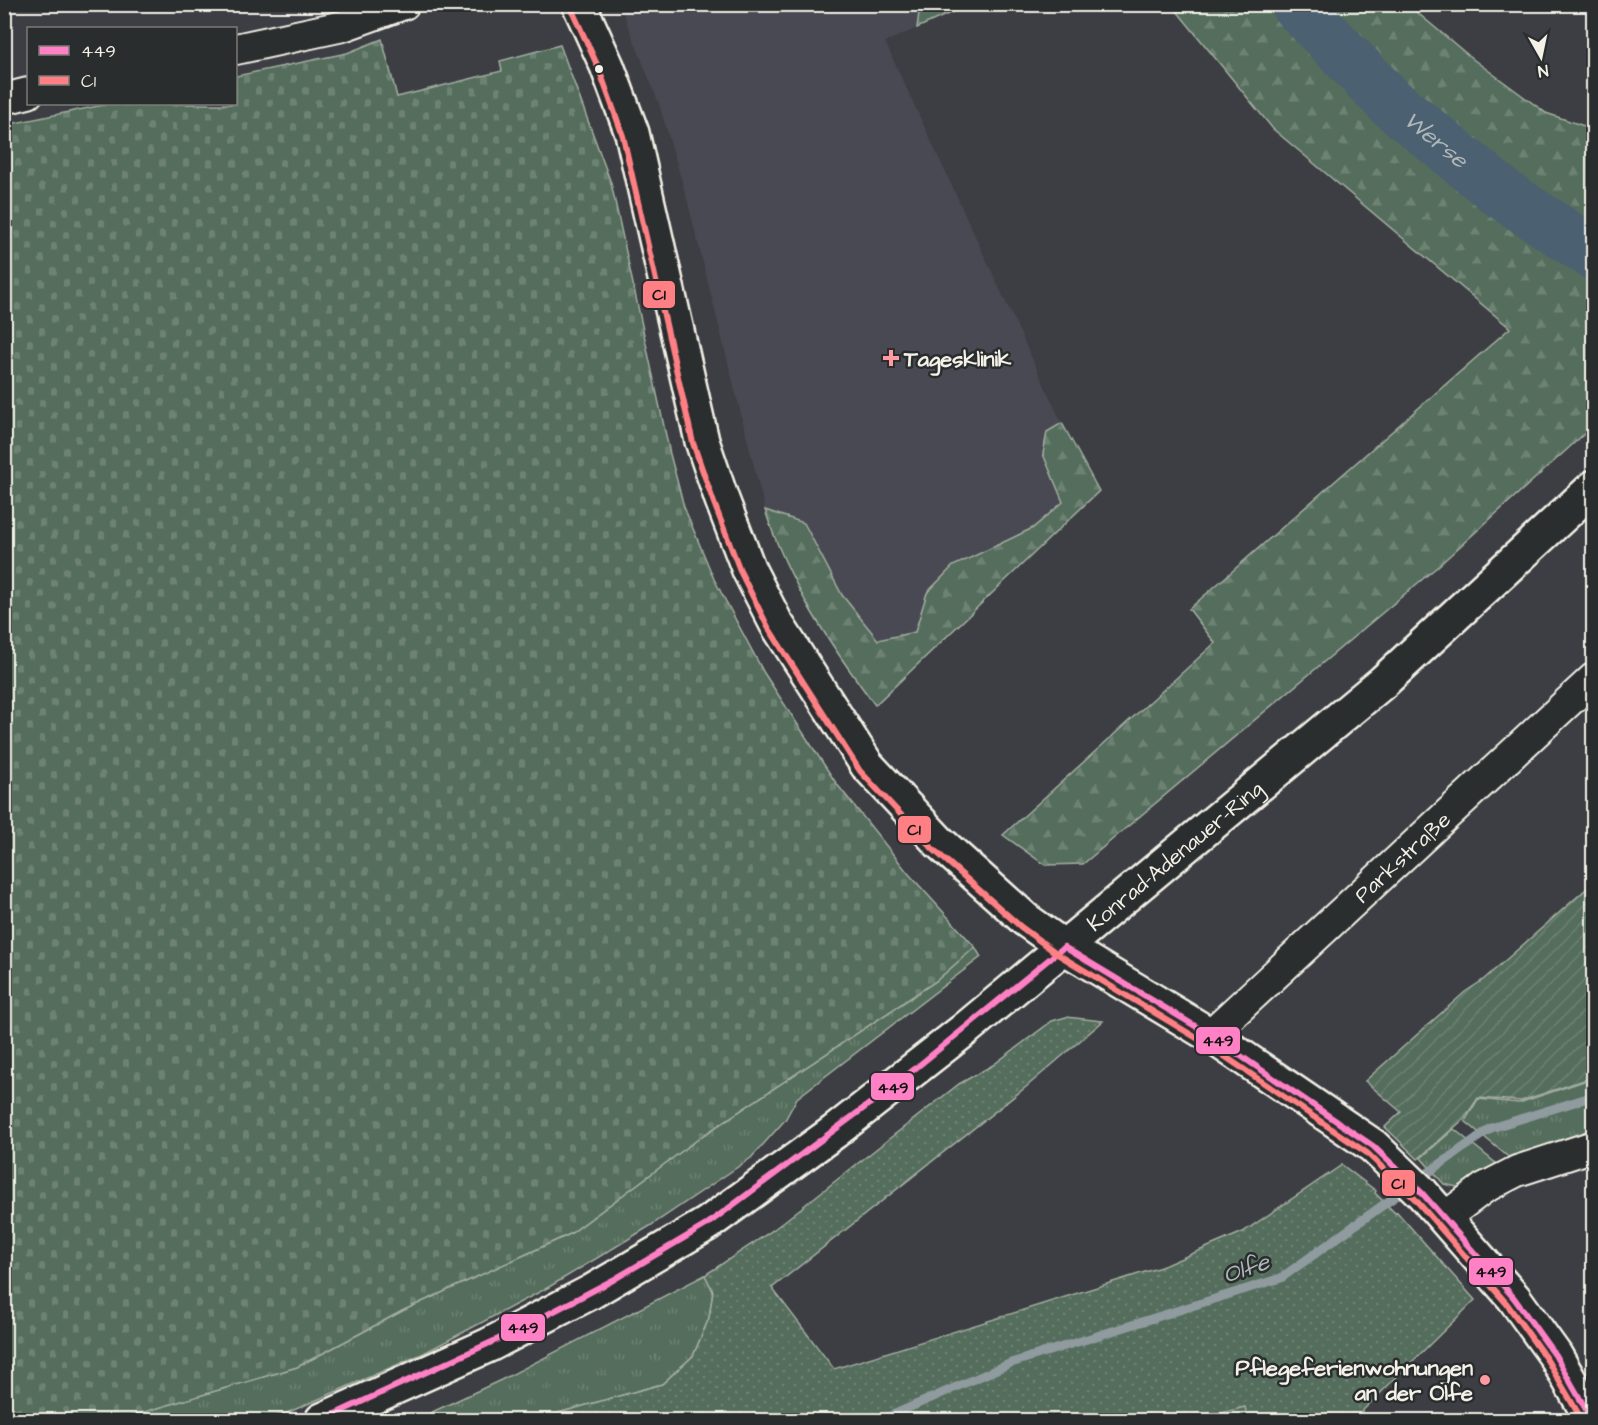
<svg xmlns="http://www.w3.org/2000/svg" width="1598" height="1425" font-family="'Architects Daughter',sans-serif">
<style>
.built{fill:#494a52}
.grass{fill:url(#grass-tufts);stroke:#a4afa2;stroke-width:1.5}
.forest{fill:url(#forest-firs);stroke:#a4afa2;stroke-width:1.5}
.cemetery{fill:url(#cemetery-stones);stroke:#a4afa2;stroke-width:1.5}
.park{fill:url(#park-dots);stroke:#a4afa2;stroke-width:1.5}
.garden{fill:url(#garden-furrows);stroke:#a4afa2;stroke-width:1.5}
.pitch{fill:#546d5b;stroke:#a4afa2;stroke-width:1.5}
.lines{fill:none;stroke-linecap:round;stroke-linejoin:round}
.stream{stroke:#8f9b9f;stroke-width:9}
.river{stroke:#4b616f;stroke-width:52}
.minor-casing{stroke:#f4f1e8;stroke-width:34}
.tertiary-casing{stroke:#f4f1e8;stroke-width:38}
.primary-casing{stroke:#f4f1e8;stroke-width:38}
.minor{stroke:#2a2d2e;stroke-width:30}
.tertiary{stroke:#2a2d2e;stroke-width:33}
.primary{stroke:#2a2d2e;stroke-width:33}
.bus-1-casing{stroke:#2a2d2e;stroke-width:10}
.bus-2-casing{stroke:#2a2d2e;stroke-width:10}
.bus-1{stroke:#ff80c5;stroke-width:6}
.bus-2{stroke:#ff8084;stroke-width:6}
.bus-dot{fill:#f4f1e8;stroke:#2a2d2e;stroke-width:2}
.poi-dot{fill:#ff9aa2;stroke:#2a2d2e;stroke-width:2}
.labels{text-anchor:middle;stroke-width:5;stroke-linejoin:round;paint-order:stroke}
.poi-label{font-size:22px;font-weight:bold;fill:#f4f1e8;stroke:#2a2d2e;text-anchor:start}
.street-label{font-size:22px;fill:#f4f1e8;stroke:#2a2d2e}
.water-label{font-size:24px;font-style:italic;fill:#b0b7b8;stroke:#2a2d2e}
.line-badge{stroke:#2a2d2e;stroke-width:2}
.pale-badge-label{font-size:16px;text-anchor:middle;font-weight:bold;fill:#111}
</style>
<defs>
<pattern id="grass-tufts" width="24" height="20" patternUnits="userSpaceOnUse" patternTransform="scale(1.5)"><rect width="24" height="20" fill="#546d5b"/><path d="M3 7l-1-3M5 7V3M7 7l1-3M15 17l-1-3M17 17v-4M19 17l1-3" fill="none" stroke="#6d8273"/></pattern>
<pattern id="forest-firs" width="22" height="20" patternUnits="userSpaceOnUse" patternTransform="scale(1.5)"><rect width="22" height="20" fill="#546d5b"/><path d="M5 1l3.5 6h-7zM16 11l3.5 6h-7z" fill="#6d8273"/></pattern>
<pattern id="cemetery-stones" width="16" height="16" patternUnits="userSpaceOnUse" patternTransform="scale(1.5)"><rect width="16" height="16" fill="#546d5b"/><path d="M2 7V4a2 2 0 0 1 4 0v3zM10 15v-3a2 2 0 0 1 4 0v3z" fill="#6d8273"/></pattern>
<pattern id="park-dots" width="8" height="8" patternUnits="userSpaceOnUse" patternTransform="scale(1.5)"><rect width="8" height="8" fill="#546d5b"/><path d="M2 2h.1M6 6h.1" fill="none" stroke="#6d8273" stroke-width="1.8" stroke-linecap="round"/></pattern>
<pattern id="garden-furrows" width="10" height="10" patternUnits="userSpaceOnUse" patternTransform="scale(1.5)"><rect width="10" height="10" fill="#546d5b"/><path d="M-1 1l2-2M0 10L10 0M9 11l2-2" fill="none" stroke="#6d8273"/></pattern>
</defs>
<rect width="100%" height="100%" fill="#3c3e43"/>
<filter id="ink" filterUnits="userSpaceOnUse"><feTurbulence type="fractalNoise" baseFrequency=".0167" numOctaves="2"/><feDisplacementMap in="SourceGraphic" scale="12" xChannelSelector="R" yChannelSelector="G"/><feConvolveMatrix kernelMatrix="1 2 1 2 8 2 1 2 1" color-interpolation-filters="sRGB"/></filter>
<g filter="url(#ink)">
<path class="built" d="M620,5H920L917,28L885,42L1062,423L1047,432L1043,454L1063,501L1033,528L953,566L927,593L915,632L878,640L842,595L804,523L765,510L686,195L659,104Z"/>
<g class="grass">
<path d="M975,947L981,957L797,1098L785,1120L751,1158L650,1226L549,1287L424,1353L287,1413L262,1420H117L297,1367L404,1310L570,1234L705,1134L936,981Z"/>
<path d="M1593,1078V1133L1512,1160L1465,1121L1478,1099L1519,1103Z"/>
<path d="M1454,1129L1498,1165L1462,1188L1444,1184L1421,1158Z"/>
<path d="M705,1275L713,1291L709,1318L693,1356L662,1384L533,1420H415L501,1380Z"/>
</g>
<g class="forest">
<path d="M920,5V4L968,5L917,28Z"/>
<path d="M1172,5H1279L1382,112L1498,207L1593,269V426L1437,567L1083,864L1045,865L1003,835L1215,643L1189,609L1510,328L1273,129Z"/>
<path d="M1312,5H1408L1474,60L1546,113L1593,129V239L1511,185L1395,90Z"/>
<path d="M1062,423L1099,491L875,705C830,645 788,582 765,510L804,523L842,595L878,640L915,632L927,593L953,566L1033,528L1063,502L1043,454L1047,432Z"/>
</g>
<path class="cemetery" d="M382,39L397,97L502,71L500,61L560,45L611,183L670,454L684,507L714,579L764,673L836,783L908,873L975,947L936,981L705,1134L570,1234L404,1310L297,1367L117,1420H5V125L108,104H236V76L347,53Z"/>
<path class="park" d="M1066,1017L1103,1021L1026,1087L772,1288L834,1369L1161,1267L1243,1232L1342,1165L1376,1191L1375,1193L1395,1213L1397,1212L1475,1300L1353,1420H533L662,1384L693,1356L709,1318L713,1291L705,1275L773,1230L959,1084L993,1065L1052,1021Z"/>
<path class="garden" d="M1593,883V1077L1521,1101L1478,1098L1464,1119L1418,1159L1385,1127L1401,1112L1365,1081L1465,992L1483,980Z"/>
<path class="pitch" d="M1245,1407L1248,1420H1195Z"/>
<g class="lines">
<g class="stream">
<path d="M1418,1180L1491,1128L1594,1096"/>
<path d="M881,1420L1011,1363L1281,1278L1407,1188"/>
</g>
<path class="river" id="s1" d="M1296,4L1390,102L1503,194L1594,254"/>
<g class="minor-casing">
<g id="minor">
<path d="M236,49L343,26L404,4"/>
<path d="M4,99L28,93"/>
<path id="s2" d="M1210,1035L1594,678"/>
<path d="M1444,1218L1484,1188L1517,1171L1594,1146"/>
</g>
</g>
<g class="tertiary-casing">
<path id="tertiary" d="M579,4L607,66L632,133L702,441L722,500L749,570L776,623L867,765L939,842L1026,920L1064,947L1210,1035L1373,1146L1422,1193L1514,1298L1555,1355L1592,1420"/>
</g>
<g class="primary-casing">
<g id="primary">
<path id="s3" d="M322,1420L489,1345L591,1292L707,1224L834,1132L963,1031L1383,682L1594,487"/>
</g>
</g>
<use href="#minor" class="minor"/>
<use href="#tertiary" class="tertiary"/>
<use href="#primary" class="primary"/>
<g class="bus-1-casing">
<g id="bus-1">
<path d="M1064,947L1210,1035L1373,1146L1422,1193L1514,1298L1555,1355L1592,1420"/>
<path d="M322,1420L518,1330L613,1280L706,1225L895,1085L1064,947"/>
</g>
</g>
<g class="bus-2-casing">
<path id="bus-2" d="M571,8L599,69L623,136L693,443L714,503L741,573L768,627L860,771L933,849L1021,927L1059,955L1205,1043L1367,1153L1415,1199L1507,1304L1547,1360L1582,1420"/>
</g>
<use href="#bus-1" class="bus-1"/>
<use href="#bus-2" class="bus-2"/>
</g>
</g>
<circle class="bus-dot" cx="599" cy="69" r="5"/>
<g class="poi-dot">
<path d="M888 349h6v6h6v6h-6v6h-6v-6h-6v-6h6z"/>
<circle cx="1485" cy="1380" r="6"/>
</g>
<g class="labels">
<g class="poi-label">
<text x="904" y="366">Tagesklinik</text>
<text x="1473" y="1375" text-anchor="end">Pflegeferienwohnungen<tspan x="1473" dy="25">an der Olfe</tspan></text>
</g>
<g class="street-label">
<text dy="8" stroke="none"><textPath href="#s3" startOffset="1028">Konrad-Adenauer-Ring</textPath></text>
<text dy="8" stroke="none"><textPath href="#s2" startOffset="262">Parkstraße</textPath></text>
</g>
<g class="water-label">
<text dy="8" stroke="none"><textPath href="#s1" startOffset="195">Werse</textPath></text>
<text transform="translate(1246 1268) rotate(-19)" y="8">Olfe</text>
</g>
</g>
<g class="line-badge">
<rect x="642" y="280" width="34" height="29" rx="6" fill="#ff8084"/>
<rect x="897" y="815" width="35" height="29" rx="6" fill="#ff8084"/>
<rect x="1195" y="1026" width="46" height="29" rx="6" fill="#ff80c5"/>
<rect x="870" y="1072" width="45" height="29" rx="6" fill="#ff80c5"/>
<rect x="1381" y="1169" width="35" height="28" rx="6" fill="#ff8084"/>
<rect x="1468" y="1257" width="46" height="29" rx="6" fill="#ff80c5"/>
<rect x="500" y="1313" width="46" height="29" rx="6" fill="#ff80c5"/>
</g>
<g class="pale-badge-label">
<text x="659" y="300">C1</text>
<text x="914" y="835">C1</text>
<text x="1218" y="1046">449</text>
<text x="893" y="1093">449</text>
<text x="1398" y="1189">C1</text>
<text x="1491" y="1277">449</text>
<text x="523" y="1333">449</text>
</g>
<rect width="1598" height="1425" fill="none" stroke="#2a2d2e" stroke-width="24"/>
<rect x="12" y="12" width="1574" height="1401" fill="none" stroke="#f4f1e8" stroke-width="2" filter="url(#ink)"/>
<rect x="27" y="27" width="210" height="78" fill="#2a2d2e" stroke="#7b7b78" stroke-width="1.5"/>
<rect x="39" y="46" width="30" height="9" fill="#ff80c5" stroke="#7b7b78" stroke-width="1.5"/>
<text x="81" y="57" font-size="18" fill="#f4f1e8">449</text>
<rect x="39" y="76" width="30" height="9" fill="#ff8084" stroke="#7b7b78" stroke-width="1.5"/>
<text x="81" y="87" font-size="18" fill="#f4f1e8">C1</text>
<g transform="translate(1541 57) rotate(171)" stroke="#2a2d2e" stroke-width="4.5" paint-order="stroke">
<path d="M0-4.5L10 22L0 15L-10 22Z" fill="#f4f1e8"/>
<text y="-9" font-size="16" font-weight="bold" text-anchor="middle" fill="#f4f1e8">N</text>
</g>
</svg>
